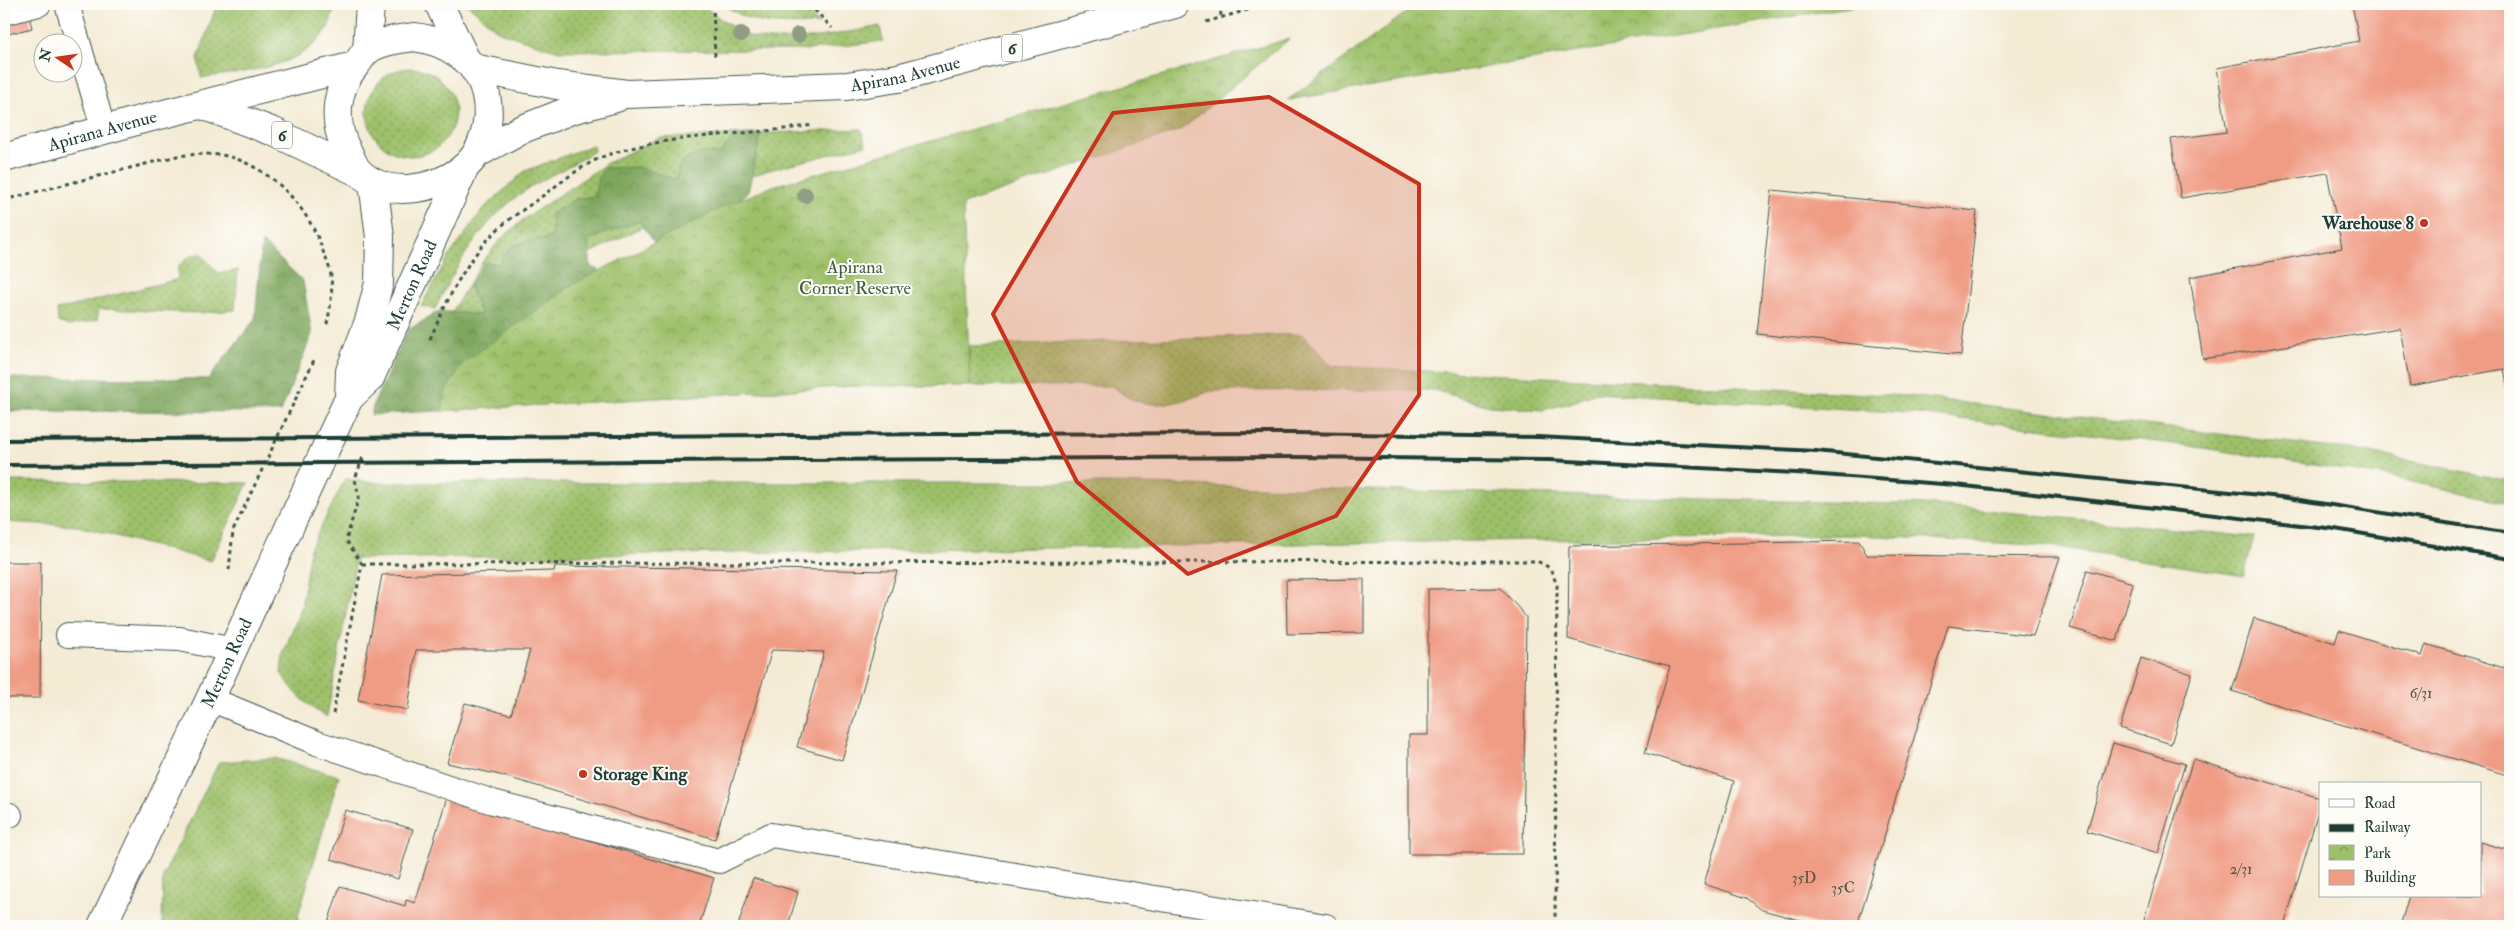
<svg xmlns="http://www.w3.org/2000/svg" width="2514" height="930" font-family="'IM FELL Double Pica',serif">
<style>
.grass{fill:url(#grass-dots);stroke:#5e7e4e}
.forest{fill:url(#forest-crowns);stroke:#4e7248}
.park{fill:url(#park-crowns);stroke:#5e7e4e}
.building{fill:#f09c85}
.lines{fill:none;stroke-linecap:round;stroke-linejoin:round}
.service-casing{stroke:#3f574c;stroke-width:26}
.secondary-casing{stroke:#3f574c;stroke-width:30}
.primary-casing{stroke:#3f574c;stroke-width:30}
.path{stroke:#3f574c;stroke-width:3;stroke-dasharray:4 4;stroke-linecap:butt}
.service{stroke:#fff;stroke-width:24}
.secondary{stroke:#fff;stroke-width:28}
.primary{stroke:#fff;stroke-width:28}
.rail{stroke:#1f3d34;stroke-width:4}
.tree{fill:#909d84}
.marked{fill:#c8321e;fill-opacity:0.2;stroke:#c8321e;stroke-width:4;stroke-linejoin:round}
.poi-dot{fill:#c8321e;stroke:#fdfcf7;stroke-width:2}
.labels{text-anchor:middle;stroke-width:4;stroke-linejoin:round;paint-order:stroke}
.number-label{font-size:15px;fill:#535548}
.shield{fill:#fdfcf7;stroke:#62766e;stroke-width:1}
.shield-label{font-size:16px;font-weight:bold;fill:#1f3d34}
.street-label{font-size:18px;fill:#1f3d34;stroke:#fdfcf7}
.poi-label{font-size:18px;font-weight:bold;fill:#1f3d34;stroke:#fdfcf7;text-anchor:end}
.park-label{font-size:18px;fill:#3e5e41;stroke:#fdfcf7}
</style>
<defs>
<pattern id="grass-dots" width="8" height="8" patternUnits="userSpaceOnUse" patternTransform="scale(1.25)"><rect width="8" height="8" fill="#9dc069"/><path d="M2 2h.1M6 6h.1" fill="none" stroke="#7f9d57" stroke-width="1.8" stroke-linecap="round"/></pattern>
<pattern id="forest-crowns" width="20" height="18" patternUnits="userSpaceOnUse" patternTransform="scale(1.25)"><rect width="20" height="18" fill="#7ea65d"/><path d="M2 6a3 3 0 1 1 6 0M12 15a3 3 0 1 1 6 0" fill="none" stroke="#67884e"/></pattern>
<pattern id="park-crowns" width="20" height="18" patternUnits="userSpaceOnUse" patternTransform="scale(1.25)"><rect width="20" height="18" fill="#9dc069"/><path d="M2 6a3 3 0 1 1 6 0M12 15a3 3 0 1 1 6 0" fill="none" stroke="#7f9d57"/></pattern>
</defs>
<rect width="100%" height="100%" fill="#fdfcf7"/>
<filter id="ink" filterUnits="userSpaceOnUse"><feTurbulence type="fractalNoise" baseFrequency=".02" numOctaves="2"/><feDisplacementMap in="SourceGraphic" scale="10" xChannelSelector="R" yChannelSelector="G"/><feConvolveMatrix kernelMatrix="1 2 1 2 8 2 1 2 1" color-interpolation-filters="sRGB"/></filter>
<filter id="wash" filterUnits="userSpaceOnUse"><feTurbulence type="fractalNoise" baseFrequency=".0096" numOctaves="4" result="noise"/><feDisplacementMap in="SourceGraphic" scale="20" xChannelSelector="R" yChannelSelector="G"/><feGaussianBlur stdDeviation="1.12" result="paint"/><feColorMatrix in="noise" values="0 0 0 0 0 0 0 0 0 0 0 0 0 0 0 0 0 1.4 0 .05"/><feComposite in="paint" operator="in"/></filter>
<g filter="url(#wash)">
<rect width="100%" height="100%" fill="#f4ebd5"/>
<g class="grass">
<path d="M217,4H336C333,12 331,22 327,29C301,70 244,71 201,78L198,58Z"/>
<path d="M467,4H699C716,14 729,27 747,35C776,48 849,32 880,26L883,41L809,50L559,51L499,32Z"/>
<path d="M723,4H800L819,24C782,25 754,28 723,4Z"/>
<circle cx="411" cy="112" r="44"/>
<path d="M861,129L866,145L769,170L723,186L563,267L471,335L442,328L483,261L501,239L524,219L607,163L659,138Z"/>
<path d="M593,145L594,151C575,164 554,173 534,185C486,214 459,260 435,309L421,306L449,256L484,208L525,171Z"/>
<path d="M200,253L219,274L238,270L235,310L199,313L99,309L97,320L69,326L58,322L57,310L178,279V267L187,258Z"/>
<path d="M1303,334L1332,366L1909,396L2366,452L2510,481V503L2384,476L2183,445L1908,413L1596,393L1570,403L1543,410L1489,406L1434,390L1210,391C1185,401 1158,410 1131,399C1124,396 1118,390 1112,386H970L969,346Z"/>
<path d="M345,479L378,483H1109L1936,505L2254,537L2244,576L2050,546L1859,535L356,559L327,717C306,706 294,692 281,673L283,654L301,608L310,549Z"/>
<path d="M4,481L248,483L211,561L78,526L4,522Z"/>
<path d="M275,758L339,776L298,916L302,926H162L163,876L219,762Z"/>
</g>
<g class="forest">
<path d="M734,135H761L748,192L720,218L684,261L654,242L639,221L588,240L591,267L598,270L585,311L856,386L371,415L374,403L408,330L439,311L481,315L469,286L486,262L499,264C509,239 528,242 552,237L551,214L575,199L595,196L597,181L604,168L638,167L675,179L682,161L703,152L720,154Z"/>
<path d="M262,242L303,281L312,334L281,412L4,411V378L208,379L255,319Z"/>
</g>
<g class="park">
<path d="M1432,4H1868L1288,100L1415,6Z"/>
<path d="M1289,39L1181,130L963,204L970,386H856L442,411L446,391L463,363L572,285L727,205L773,186Z"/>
</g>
<g id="blocks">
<g class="building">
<path d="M4,4H26L32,28L4,35Z"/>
<path d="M2352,4H2510V402L2504,369L2410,386L2400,328L2203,359L2190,277L2342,248L2327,173L2181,198L2171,139L2227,132L2217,68L2359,41Z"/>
<path d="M1772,190L1977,211L1961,355L1757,334Z"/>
<path d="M1859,541L1867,555L2060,557L2033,636L1948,626L1857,926H1823L1762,910L1747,898L1704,884L1734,781L1645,753L1670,666L1568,639L1569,546Z"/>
<path d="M4,562H41L40,698H4Z"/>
<path d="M555,566L897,571L842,760L797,747L824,652L772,650L715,839L500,775L447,763L465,703L511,715L530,650H416L408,710L358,700L382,575L554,571Z"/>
<path d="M2087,570L2133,583L2117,641L2070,628Z"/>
<path d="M1364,579V633L1287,634L1286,580Z"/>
<path d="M1501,588L1526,617L1523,854H1409V735H1428V589Z"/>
<path d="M2254,618L2335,643L2339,630L2422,656L2426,644L2504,668L2508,655L2510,656V776L2232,691Z"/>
<path d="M2141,658L2192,674L2171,744L2120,728Z"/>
<path d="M2113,743L2185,764L2158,853L2087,831Z"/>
<path d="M2193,759L2320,798V806L2284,926H2142Z"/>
<path d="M447,797L714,878L699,926H327L340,886L405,906L406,900L415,903Z"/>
<path d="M345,810L413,829L398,879L331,859Z"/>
<path d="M2480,842L2510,851V926H2400L2409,896H2480Z"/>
<path d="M753,878L798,892L788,926H738Z"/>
</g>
</g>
</g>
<g filter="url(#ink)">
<use href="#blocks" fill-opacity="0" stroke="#3f574c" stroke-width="1"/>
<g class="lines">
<g class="service-casing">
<g id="service">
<path d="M67,4L104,131"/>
<path d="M4,13L39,4"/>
<path d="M68,635L180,639L233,650"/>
<path d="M210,699L317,743L493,802L719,861L771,835L1326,926"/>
<path d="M4,814L10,815"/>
</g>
</g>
<g class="secondary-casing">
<g id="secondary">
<path d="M439,4L466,60"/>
<path d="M367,51L370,4"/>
<path id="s1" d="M349,398L370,378L465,167"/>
<path id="s2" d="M102,926L210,699L349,398L350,371L369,321L379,283L380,237L373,182"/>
</g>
</g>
<g class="primary-casing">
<g id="primary">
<path d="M414,37C447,41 479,61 486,95C492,122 483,154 461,170C434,190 386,199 359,172C355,168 352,161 350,156C331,124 334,89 358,62C361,58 364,53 367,50C381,41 399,39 414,37Z"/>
<path id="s3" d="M473,68L557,85L627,94L847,86L898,78L1175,4"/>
<path d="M202,105L274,132L358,172"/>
<path d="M476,154L520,130L571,110L616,98"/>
<path id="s4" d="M4,158L136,121L354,66"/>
</g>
</g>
<g class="path">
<path d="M713,4L715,56"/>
<path d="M809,4L832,28"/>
<path d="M1220,4L1221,17"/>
<path d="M1206,22L1268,4"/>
<path d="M4,200L177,156C196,154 219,152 237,159C280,176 310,211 324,254C327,261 330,268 331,276C333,294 330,311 326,328"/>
<path d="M430,339C446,303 463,265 492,235C508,218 530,206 549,191C568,177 587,162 610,154C675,133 747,136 813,125"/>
<path d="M362,564L1537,561L1550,568L1557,585L1555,922"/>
<path d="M229,570L233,531L315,358"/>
<path d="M333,714L362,564L346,540L359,497L355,479L363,457"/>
</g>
<use href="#service" class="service"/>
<use href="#secondary" class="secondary"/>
<use href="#primary" class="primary"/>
<g class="rail">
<path d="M4,440L945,434L1294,433L1538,437L1816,451L2281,497L2510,533"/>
<path d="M4,465L1296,457L1549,460L1796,473L1956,485L2335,529L2510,559"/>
</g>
</g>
<g class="tree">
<circle cx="741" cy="34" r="8"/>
<circle cx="798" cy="35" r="8"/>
<circle cx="805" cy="195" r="8"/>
</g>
</g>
<path class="marked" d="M1269,97L1419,184V395L1336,516L1188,574L1077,482L993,314L1113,113Z"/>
<g class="poi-dot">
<circle cx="2424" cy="223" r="5"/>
<circle cx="583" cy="774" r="5"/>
</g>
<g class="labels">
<g class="number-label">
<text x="2421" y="698">6/31</text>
<text x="2241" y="874">2/31</text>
<text x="1804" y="883">35D</text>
<text x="1843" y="893">35C</text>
</g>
<g class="shield">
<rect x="1002" y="34.5" width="20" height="27" rx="4"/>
<rect x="272" y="121.5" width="20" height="27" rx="4"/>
</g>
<g class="shield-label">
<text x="1012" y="54">6</text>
<text x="282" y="141">6</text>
</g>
<g class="street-label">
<text dy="6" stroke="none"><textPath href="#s3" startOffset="436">Apirana Avenue</textPath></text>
<text dy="6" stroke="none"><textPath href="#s4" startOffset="102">Apirana Avenue</textPath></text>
<text dy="6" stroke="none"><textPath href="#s1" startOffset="131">Merton Road</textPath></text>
<text dy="6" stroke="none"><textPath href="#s2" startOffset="291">Merton Road</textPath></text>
</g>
<g class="poi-label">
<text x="2414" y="229">Warehouse 8</text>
<text x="593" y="780" text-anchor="start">Storage King</text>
</g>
<g class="park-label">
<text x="855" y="273">Apirana<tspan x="855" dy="21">Corner Reserve</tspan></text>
</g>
</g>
<rect width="2514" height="930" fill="none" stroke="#fdfcf7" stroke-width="20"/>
<rect x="2319" y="782" width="162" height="115" fill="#fdfcf7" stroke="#a4b0a9"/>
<rect x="2329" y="799" width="25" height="8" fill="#ffffff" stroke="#a4b0a9"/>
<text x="2364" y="808" font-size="15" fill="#1f3d34">Road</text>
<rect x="2329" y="824" width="25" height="8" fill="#1f3d34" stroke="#a4b0a9"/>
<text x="2364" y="832" font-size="15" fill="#1f3d34">Railway</text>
<rect x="2329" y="845" width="25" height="15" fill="url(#park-crowns)" stroke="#a4b0a9"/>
<text x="2364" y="858" font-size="15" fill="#1f3d34">Park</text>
<rect x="2329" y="870" width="25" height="15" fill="#f09c85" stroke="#a4b0a9"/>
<text x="2364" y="882" font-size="15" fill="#1f3d34">Building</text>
<g transform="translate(58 58) rotate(283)"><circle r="24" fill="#fdfcf7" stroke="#a4b0a9"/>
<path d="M0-4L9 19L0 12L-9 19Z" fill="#c8321e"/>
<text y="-8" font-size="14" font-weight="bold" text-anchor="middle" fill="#1f3d34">N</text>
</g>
</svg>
